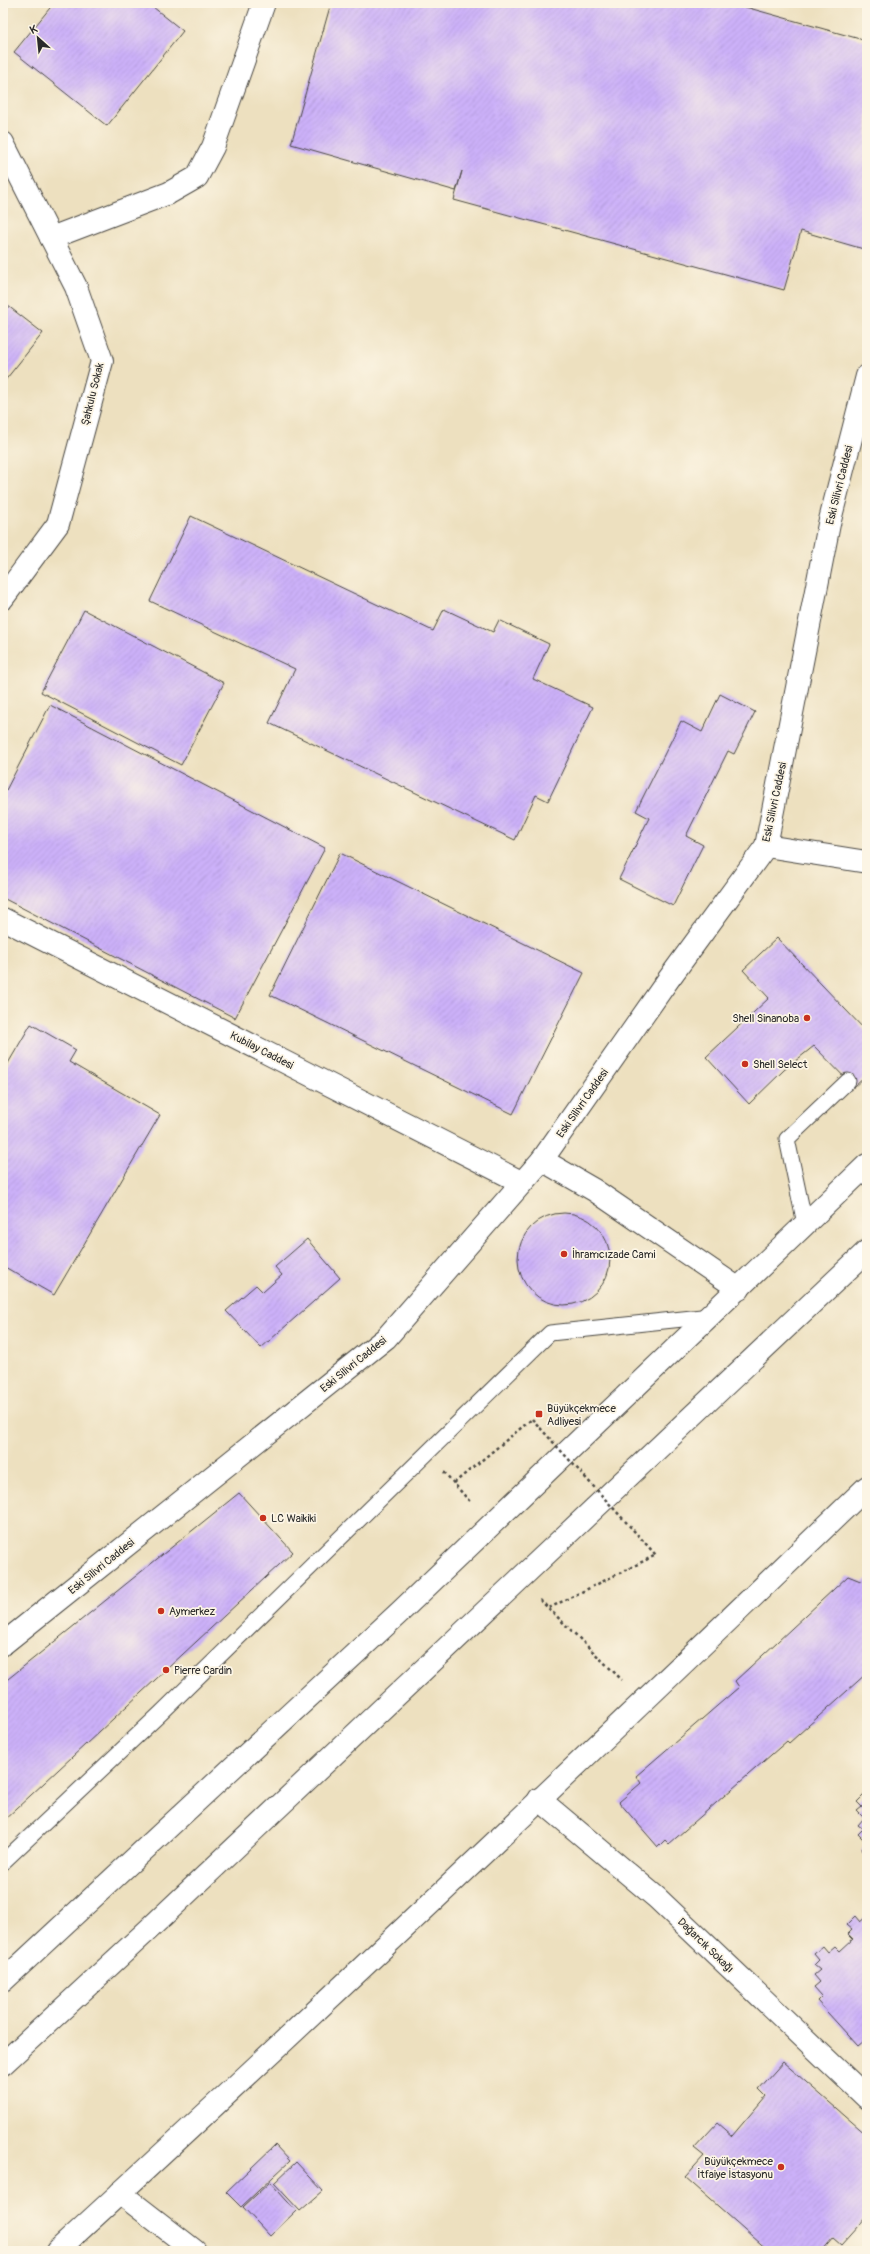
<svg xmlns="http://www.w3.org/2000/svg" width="870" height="2254" font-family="Pangolin,sans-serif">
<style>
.building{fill:url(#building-hatch)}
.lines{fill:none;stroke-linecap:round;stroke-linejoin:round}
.service-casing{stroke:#484641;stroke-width:17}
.minor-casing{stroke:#484641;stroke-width:24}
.tertiary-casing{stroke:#484641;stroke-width:24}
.secondary-casing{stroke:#484641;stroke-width:24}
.trunk-casing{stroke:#484641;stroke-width:24}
.path{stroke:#484641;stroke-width:2.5;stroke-dasharray:3 3;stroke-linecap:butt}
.service{stroke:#fff;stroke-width:15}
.minor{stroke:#fff;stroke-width:22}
.tertiary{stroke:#fff;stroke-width:22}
.secondary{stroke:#fff;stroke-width:22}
.trunk{stroke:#fff;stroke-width:22}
.path-bridge{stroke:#484641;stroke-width:2.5;stroke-dasharray:3 3;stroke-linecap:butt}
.poi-dot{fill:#c8321e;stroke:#fcf5e5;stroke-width:1.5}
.labels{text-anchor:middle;stroke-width:3.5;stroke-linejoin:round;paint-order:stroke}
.street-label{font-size:11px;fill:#2b2b2b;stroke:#fcf5e5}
.poi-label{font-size:11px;fill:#2b2b2b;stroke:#fcf5e5;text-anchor:start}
</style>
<defs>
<pattern id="building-hatch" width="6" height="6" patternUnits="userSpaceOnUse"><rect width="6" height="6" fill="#ccb1f9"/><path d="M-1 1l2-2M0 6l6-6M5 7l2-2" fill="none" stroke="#af98d6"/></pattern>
</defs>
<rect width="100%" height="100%" fill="#fcf5e5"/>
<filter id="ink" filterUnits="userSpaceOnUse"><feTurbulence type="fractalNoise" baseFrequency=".025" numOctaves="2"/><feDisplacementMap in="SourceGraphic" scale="8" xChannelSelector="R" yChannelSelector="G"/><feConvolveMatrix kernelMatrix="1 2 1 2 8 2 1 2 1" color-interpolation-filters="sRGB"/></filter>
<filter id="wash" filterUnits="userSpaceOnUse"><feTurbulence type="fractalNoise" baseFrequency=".012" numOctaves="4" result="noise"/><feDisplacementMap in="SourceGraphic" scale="16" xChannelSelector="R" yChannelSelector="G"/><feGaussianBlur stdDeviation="0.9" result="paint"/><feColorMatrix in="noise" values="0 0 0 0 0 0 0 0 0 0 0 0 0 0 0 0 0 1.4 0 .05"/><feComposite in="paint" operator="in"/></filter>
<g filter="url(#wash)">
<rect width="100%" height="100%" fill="#ede0bf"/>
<g id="blocks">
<g class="building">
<path d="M54,3H148L183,31L107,126L14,52Z"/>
<path d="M331,3H731L867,41V250L801,231L784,290L454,200L462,171L456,191L291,144Z"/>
<path d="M3,302L43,333L3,383Z"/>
<path d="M191,516L433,631L444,609L493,632L499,620L549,644L533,679L593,707L548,801L536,795L515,840L269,723L295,669L150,601Z"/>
<path d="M84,610L224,683L181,765L41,692Z"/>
<path d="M720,694L755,712L734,754L728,751L686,836L703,845L673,906L619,879L649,818L636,811L681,721L702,732Z"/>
<path d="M50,705L325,848L235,1018L3,898V796Z"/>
<path d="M340,853L584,973L513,1114L270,995Z"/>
<path d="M777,938L867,1032V1075L854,1087L814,1046L784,1070L749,1104L706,1057L769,998L743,970Z"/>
<path d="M31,1024L76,1050L69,1062L160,1115L54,1295L3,1266V1072Z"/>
<circle cx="564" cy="1259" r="46"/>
<path d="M307,1239L340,1278L261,1348L226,1311L256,1285L263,1292L282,1275L275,1267Z"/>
<path d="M239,1493L293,1552L3,1821V1683Z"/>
<path d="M848,1576L863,1582L867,1579V1673L789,1743L787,1741L669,1844L665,1840L658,1847L619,1802L641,1783L636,1776L739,1687L735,1681Z"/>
<path d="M866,1793L867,1794V1856L861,1850L867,1843L858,1834L863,1829L858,1825L864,1818L857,1811L862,1807L857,1802Z"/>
<path d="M855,1916L860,1922L866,1917L867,1918V2042L865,2040L858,2046L817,2001L822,1996L814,1987L820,1982L814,1975L820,1970L814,1965L819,1960L814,1954L823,1946L828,1952L835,1946L840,1951L853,1939L848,1934L852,1930L846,1925Z"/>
<path d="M783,2062L867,2135V2216L841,2245L833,2238L822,2251H769L685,2177L704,2156L694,2148L717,2123L732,2136L766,2096L759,2089Z"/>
<path d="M275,2145L290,2161L241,2207L226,2192Z"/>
<path d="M296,2162L323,2191L300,2211L274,2183Z"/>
<path d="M270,2182L296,2211L270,2236L243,2207Z"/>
</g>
</g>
</g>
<g filter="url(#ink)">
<use href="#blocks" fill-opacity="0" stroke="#484641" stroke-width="1"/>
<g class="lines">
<g class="service-casing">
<g id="service">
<path d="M805,1224L787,1139L848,1081"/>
<path d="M3,1862L160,1714L550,1333L711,1316"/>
</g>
</g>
<g class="minor-casing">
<g id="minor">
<path d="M3,143L76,287L102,361L58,524L3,598"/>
<path d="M51,238L169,193L197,177L213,147L264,3"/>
<path d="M766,846L867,862"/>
<path d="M542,1160L594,1190L739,1289"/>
<path d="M539,1799L657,1898L867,2098"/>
<path d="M120,2193L195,2251"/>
</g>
</g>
<g class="tertiary-casing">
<path id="tertiary" d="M3,919L521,1182"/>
</g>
<g class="secondary-casing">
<g id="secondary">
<path d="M3,1644L386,1338L542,1160L668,980L766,846L829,524L867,376"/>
<path d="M57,2251C331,2000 600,1744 867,1487"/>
</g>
</g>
<g class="trunk-casing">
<g id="trunk">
<path d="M3,1981L401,1611L867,1165"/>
<path d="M3,2064L148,1930L867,1251"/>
</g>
</g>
<g class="path">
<path d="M444,1472L471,1503"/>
<path d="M454,1483L532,1419"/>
<path d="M540,1600L622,1680"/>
<path d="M549,1608L656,1555"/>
</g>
<use href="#service" class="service"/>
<use href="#minor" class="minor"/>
<use href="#tertiary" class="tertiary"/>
<use href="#secondary" class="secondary"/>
<use href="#trunk" class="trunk"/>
<path class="path-bridge" d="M532,1419L656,1555"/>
</g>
</g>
<g class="poi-dot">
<circle cx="807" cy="1018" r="4"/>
<circle cx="745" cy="1064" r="4"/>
<circle cx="564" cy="1254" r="4"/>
<rect x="535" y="1410" width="8" height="8" rx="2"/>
<circle cx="263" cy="1518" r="4"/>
<circle cx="161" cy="1611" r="4"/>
<circle cx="166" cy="1670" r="4"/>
<circle cx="781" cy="2167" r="4"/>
</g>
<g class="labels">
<g class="street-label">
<text transform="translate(92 394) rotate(-76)" y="4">Şahkulu Sokak</text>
<text transform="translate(839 485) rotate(-76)" y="4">Eski Silivri Caddesi</text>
<text transform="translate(774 802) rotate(-78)" y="4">Eski Silivri Caddesi</text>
<text transform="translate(262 1050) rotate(27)" y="4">Kubilay Caddesi</text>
<text transform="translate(582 1103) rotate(-55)" y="4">Eski Silivri Caddesi</text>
<text transform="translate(353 1364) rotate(-39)" y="4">Eski Silivri Caddesi</text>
<text transform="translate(101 1566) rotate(-39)" y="4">Eski Silivri Caddesi</text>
<text transform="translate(706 1945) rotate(44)" y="4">Dağarcık Sokağı</text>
</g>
<g class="poi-label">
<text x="799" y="1022" text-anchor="end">Shell Sinanoba</text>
<text x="753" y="1068">Shell Select</text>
<text x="572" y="1258">İhramcızade Cami</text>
<text x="547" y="1412">Büyükçekmece<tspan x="547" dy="13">Adliyesi</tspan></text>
<text x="271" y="1522">LC Waikiki</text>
<text x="169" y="1615">Aymerkez</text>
<text x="174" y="1674">Pierre Cardin</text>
<text x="773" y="2165" text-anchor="end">Büyükçekmece<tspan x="773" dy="13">İtfaiye İstasyonu</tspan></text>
</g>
</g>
<rect width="870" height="2254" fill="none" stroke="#fcf5e5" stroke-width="16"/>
<g transform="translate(38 38) rotate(333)" stroke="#fcf5e5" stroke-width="3" paint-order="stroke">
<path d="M0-3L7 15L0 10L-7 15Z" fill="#2b2b2b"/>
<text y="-6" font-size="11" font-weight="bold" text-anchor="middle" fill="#2b2b2b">K</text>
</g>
</svg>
